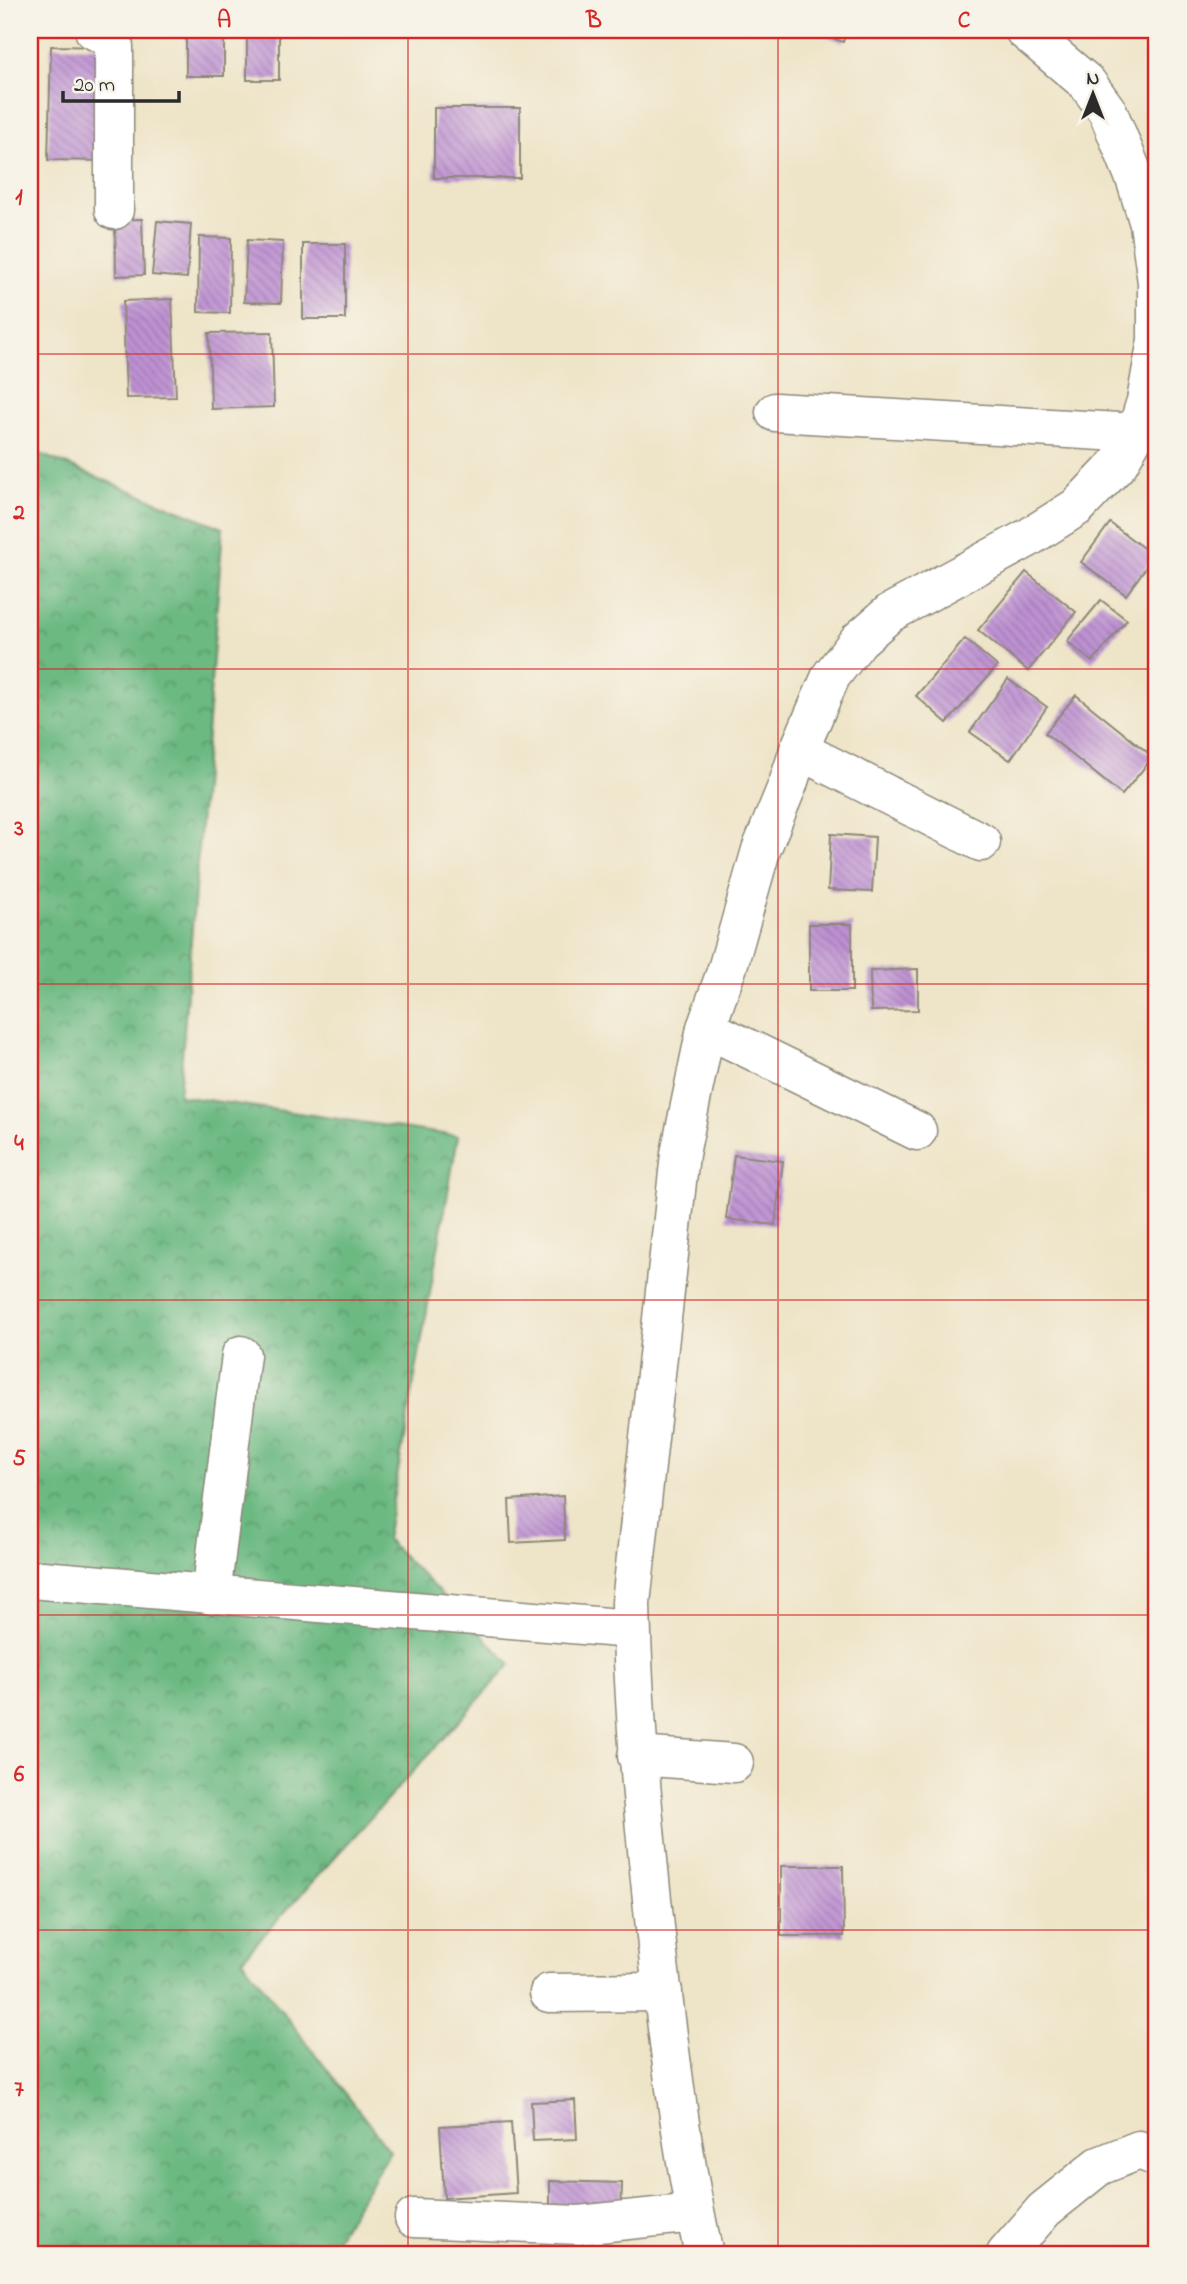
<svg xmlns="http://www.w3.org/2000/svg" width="1187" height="2284" font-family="'Indie Flower',sans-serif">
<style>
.forest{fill:url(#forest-crowns);stroke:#4c7256;stroke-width:2}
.building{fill:url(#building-back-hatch)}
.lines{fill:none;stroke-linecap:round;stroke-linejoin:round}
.minor-casing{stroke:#8c8879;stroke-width:41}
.minor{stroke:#fff;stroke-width:38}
.grid{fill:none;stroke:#d62828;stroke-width:2;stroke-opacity:0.55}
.neatline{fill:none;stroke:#d62828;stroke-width:2.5}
.grid-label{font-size:23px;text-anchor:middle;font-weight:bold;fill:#d62828}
</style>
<defs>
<pattern id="forest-crowns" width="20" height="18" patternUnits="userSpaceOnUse" patternTransform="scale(1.75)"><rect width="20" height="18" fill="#6cb982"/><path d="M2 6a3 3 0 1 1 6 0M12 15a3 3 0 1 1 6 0" fill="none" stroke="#59976b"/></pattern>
<pattern id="building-back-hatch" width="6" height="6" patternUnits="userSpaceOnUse" patternTransform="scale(1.75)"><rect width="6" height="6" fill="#be91d3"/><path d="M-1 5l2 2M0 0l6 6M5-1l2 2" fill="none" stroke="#9b77ab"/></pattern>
</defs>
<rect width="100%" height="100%" fill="#f7f3e8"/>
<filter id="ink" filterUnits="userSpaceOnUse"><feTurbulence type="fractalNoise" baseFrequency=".0143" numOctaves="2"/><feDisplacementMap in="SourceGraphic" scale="14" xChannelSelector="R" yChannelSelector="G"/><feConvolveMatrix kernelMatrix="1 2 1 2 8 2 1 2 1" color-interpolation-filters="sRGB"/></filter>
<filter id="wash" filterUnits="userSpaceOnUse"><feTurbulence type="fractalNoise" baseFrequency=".00686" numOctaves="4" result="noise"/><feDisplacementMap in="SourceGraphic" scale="28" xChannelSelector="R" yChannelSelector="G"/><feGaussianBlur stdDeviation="1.57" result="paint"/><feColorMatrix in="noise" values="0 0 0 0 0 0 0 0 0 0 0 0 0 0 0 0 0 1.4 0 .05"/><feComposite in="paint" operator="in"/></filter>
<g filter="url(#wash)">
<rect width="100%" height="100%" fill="#eee4c7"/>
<path class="forest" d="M30,450L223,528L179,1096L458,1136L386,1539L511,1664L242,1959L390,2151L327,2254H30Z"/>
<g id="blocks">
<g class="building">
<rect x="186" y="30" width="38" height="46"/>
<rect x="247" y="30" width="32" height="50"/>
<path d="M809,30H847L843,42Z"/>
<path d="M51,46L109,47L106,161L48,160Z"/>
<path d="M1157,50V67L1151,64Z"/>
<rect x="434" y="108" width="86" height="70"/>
<path d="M142,219L144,275L116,276L115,220Z"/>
<path d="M157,221L191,224L187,278L152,275Z"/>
<path d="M199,237L231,238L230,313L198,312Z"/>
<path d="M247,240L283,242L281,303L244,302Z"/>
<rect x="303" y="244" width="42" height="75"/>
<path d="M172,299L176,397L126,398L123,301Z"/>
<path d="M272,332L274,407L211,409L209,333Z"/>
<path d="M1110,523L1154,556L1126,595L1081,562Z"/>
<path d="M1026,572L1076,612L1028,671L978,630Z"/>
<path d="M1101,600L1127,620L1092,662L1067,641Z"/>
<path d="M965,639L997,666L947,723L916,696Z"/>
<path d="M1008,679L1047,707L1010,760L970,732Z"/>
<path d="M1076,695L1153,757L1122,795L1045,733Z"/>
<path d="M831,834L875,837L872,892L828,890Z"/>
<rect x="809" y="924" width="43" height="67"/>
<path d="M918,969V1010L871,1011L870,971Z"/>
<path d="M734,1155L783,1161L775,1225L726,1219Z"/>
<path d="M563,1496L565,1540L511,1543L509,1500Z"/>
<path d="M781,1866H843L844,1936H781Z"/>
<path d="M575,2100L577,2139L533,2141L531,2102Z"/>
<path d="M511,2122L516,2193L444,2198L440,2126Z"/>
<path d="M550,2181L622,2183L621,2215L550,2213Z"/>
</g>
</g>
</g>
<g filter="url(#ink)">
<use href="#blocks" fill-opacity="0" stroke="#8c8879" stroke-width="2"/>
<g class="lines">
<g class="minor-casing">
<g id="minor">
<path d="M94,30L113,40L114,47V210"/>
<path d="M775,412L1136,433"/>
<path d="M799,750L981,842"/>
<path d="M706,1028L917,1131"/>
<path d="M42,1580L631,1629"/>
<path d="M211,1595L241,1355"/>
<path d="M637,1756L734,1763"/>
<path d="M549,1993L663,1992"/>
<path d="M414,2218L579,2225L695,2213"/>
<path d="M704,2254C683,2161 672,2067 660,1972C646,1849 634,1727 631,1603L680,1154L706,1028L728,966L761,850L788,784L799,750L831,676L859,640L890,613L1028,538L1077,507L1119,463L1136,433L1146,401L1157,340V282L1149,224L1136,181L1108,112L1087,83L1024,30"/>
<path d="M1006,2254L1044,2210L1099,2166L1139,2150L1157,2157"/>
</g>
</g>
<use href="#minor" class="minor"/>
</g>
</g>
<path class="grid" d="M408,30V2254M778,30V2254M30,354H1157M30,669H1157M30,984H1157M30,1300H1157M30,1615H1157M30,1930H1157"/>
<rect width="1187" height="2284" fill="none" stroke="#f7f3e8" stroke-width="77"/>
<g transform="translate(1093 94)" stroke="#f7f3e8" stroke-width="5" paint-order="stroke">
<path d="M0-5L12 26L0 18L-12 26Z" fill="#2b2b2b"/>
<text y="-10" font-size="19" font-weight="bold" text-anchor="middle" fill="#2b2b2b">N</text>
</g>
<path d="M63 91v10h116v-10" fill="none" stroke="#2b2b2b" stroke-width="3.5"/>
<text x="74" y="91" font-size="21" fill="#2b2b2b" stroke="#f7f3e8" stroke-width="5" paint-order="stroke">20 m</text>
<rect x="38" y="38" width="1110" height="2208" class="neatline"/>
<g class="grid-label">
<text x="224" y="27">A</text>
<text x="594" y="27">B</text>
<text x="964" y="27">C</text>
<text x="19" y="204">1</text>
<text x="19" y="519">2</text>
<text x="19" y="835">3</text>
<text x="19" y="1150">4</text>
<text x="19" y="1465">5</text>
<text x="19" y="1781">6</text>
<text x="19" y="2096">7</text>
</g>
</svg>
